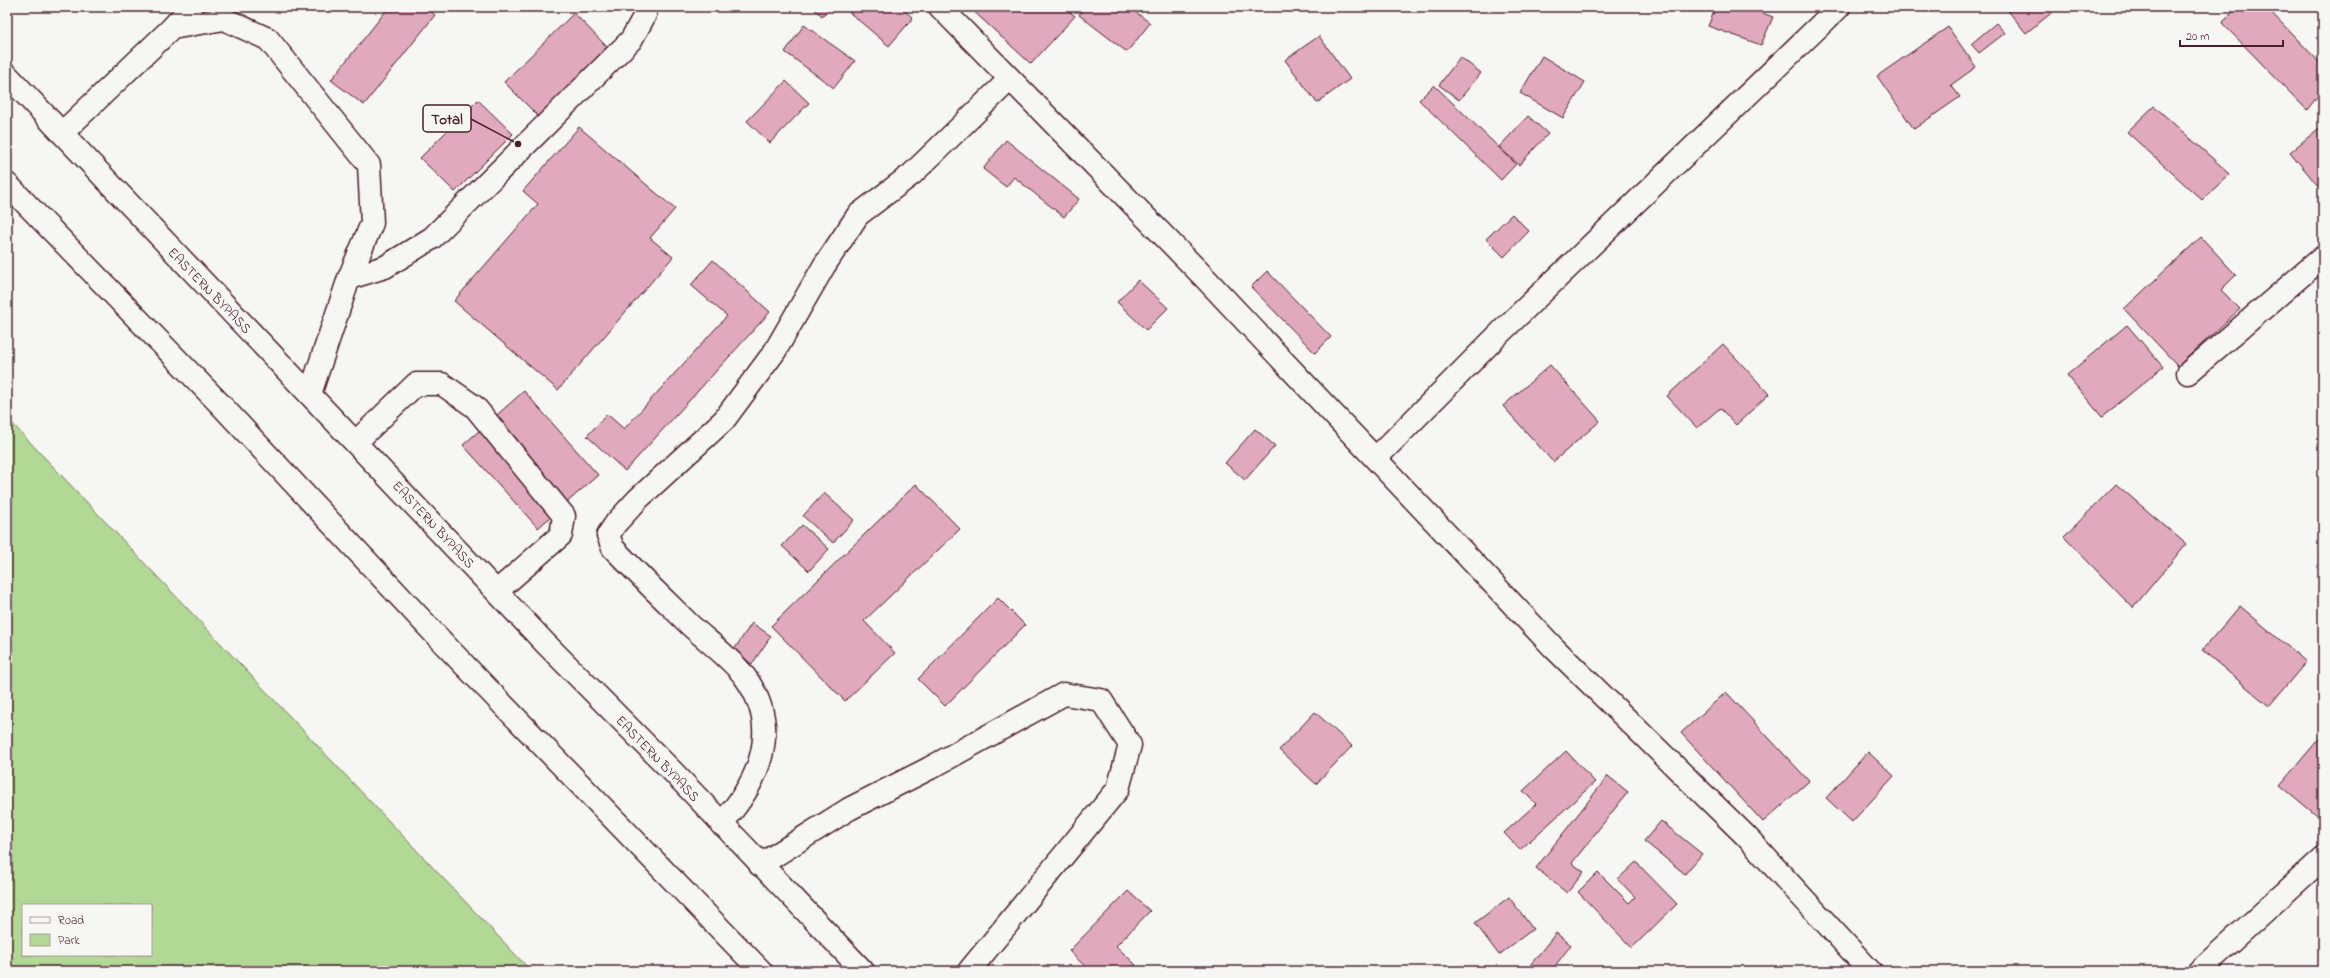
<svg xmlns="http://www.w3.org/2000/svg" width="2330" height="978" font-family="'Indie Flower',sans-serif">
<style>
.green{fill:#b1d894;stroke:#7e7c60;fill-rule:evenodd}
.building{fill:#e1a9bd;stroke:#4a1f2b}
.lines{fill:none;stroke-linecap:round;stroke-linejoin:round}
.minor-casing{stroke:#4a1f2b;stroke-width:25}
.major-casing{stroke:#4a1f2b;stroke-width:25}
.minor{stroke:#f6f6f2;stroke-width:22}
.major{stroke:#f6f6f2;stroke-width:22}
.labels{text-anchor:middle;stroke-width:4;stroke-linejoin:round;paint-order:stroke}
.street-label{font-size:14px;fill:#4a1f2b;stroke:#f6f6f2}
.leader{fill:none;stroke:#4a1f2b;stroke-width:1.5}
.callout-dot{fill:#4a1f2b;stroke:#f6f6f2;stroke-width:1.5}
.callout{fill:#f6f6f2;stroke:#4a1f2b;stroke-width:1.5}
.callout-label{font-size:15px;text-anchor:middle;font-weight:bold;fill:#4a1f2b}
</style>
<rect width="100%" height="100%" fill="#f6f6f2"/>
<filter id="ink" filterUnits="userSpaceOnUse"><feTurbulence type="fractalNoise" baseFrequency=".025" numOctaves="2"/><feDisplacementMap in="SourceGraphic" scale="8" xChannelSelector="R" yChannelSelector="G"/><feConvolveMatrix kernelMatrix="1 2 1 2 8 2 1 2 1" color-interpolation-filters="sRGB"/></filter>
<g filter="url(#ink)">
<path class="green" d="M7,418L531,971H7ZM23,905H151V955H23Z"/>
<g class="building">
<path d="M389,7H425L435,15L364,105L331,80Z"/>
<path d="M812,7H831L822,16Z"/>
<path d="M843,7H900L913,18L889,46Z"/>
<path d="M969,7H1064L1075,16L1031,64Z"/>
<path d="M1085,7H1129L1150,23L1127,52L1079,15Z"/>
<path d="M1716,7H1764L1762,13L1773,17L1761,45L1708,26Z"/>
<path d="M2005,7H2059L2026,33Z"/>
<path d="M2238,7H2266L2323,66V89L2307,110L2222,23Z"/>
<path d="M574,13L608,48L538,116L504,82Z"/>
<path d="M1996,23L2005,33L1979,53L1971,44Z"/>
<path d="M804,25L855,61L834,88L785,52Z"/>
<path d="M1948,27L1976,67L1951,85L1960,97L1914,129L1877,76Z"/>
<path d="M1319,36L1350,79L1317,103L1285,60Z"/>
<path d="M1542,56L1585,82L1563,118L1520,93Z"/>
<path d="M1460,57L1481,73L1459,100L1439,85Z"/>
<path d="M786,81L809,103L770,143L747,121Z"/>
<path d="M1434,85L1516,164L1501,180L1419,100Z"/>
<path d="M478,100L513,134L455,192L420,158Z"/>
<path d="M2154,106L2230,174L2202,200L2127,132Z"/>
<path d="M1528,116L1548,134L1519,165L1499,147Z"/>
<path d="M2323,125V192L2290,152Z"/>
<path d="M579,127L675,209L650,238L673,257L558,390L454,301L538,204L523,191Z"/>
<path d="M1006,140L1079,199L1064,217L1014,177L1006,187L983,169Z"/>
<path d="M1512,214L1529,231L1504,257L1486,239Z"/>
<path d="M2201,237L2236,275L2221,290L2240,309L2178,366L2124,309Z"/>
<path d="M713,260L770,312L625,471L587,436L607,414L624,429L727,316L691,285Z"/>
<path d="M1267,271L1331,337L1315,353L1251,287Z"/>
<path d="M1138,280L1168,308L1146,330L1117,302Z"/>
<path d="M2127,325L2163,367L2102,417L2067,375Z"/>
<path d="M1723,344L1769,394L1736,425L1720,408L1697,428L1667,396Z"/>
<path d="M1550,365L1600,421L1553,462L1503,406Z"/>
<path d="M524,391L598,475L538,528L463,445Z"/>
<path d="M1255,429L1275,446L1245,480L1225,463Z"/>
<path d="M916,484L960,529L864,621L895,653L845,701L771,626Z"/>
<path d="M2116,484L2186,544L2133,608L2064,537Z"/>
<path d="M824,493L854,520L833,543L803,516Z"/>
<path d="M802,525L829,549L809,571L782,546Z"/>
<path d="M998,598L1025,625L945,706L918,679Z"/>
<path d="M2240,606L2306,662L2269,706L2202,650Z"/>
<path d="M752,623L771,636L752,664L733,651Z"/>
<path d="M1726,692L1809,781L1763,822L1681,733Z"/>
<path d="M1315,712L1352,746L1316,784L1279,750Z"/>
<path d="M2323,734V820H2322L2280,785Z"/>
<path d="M1566,751L1595,782L1520,850L1504,833L1536,804L1523,791Z"/>
<path d="M1868,752L1894,776L1852,822L1826,798Z"/>
<path d="M1608,776L1628,792L1572,863L1584,872L1567,893L1536,868Z"/>
<path d="M1661,821L1702,854L1685,874L1644,841Z"/>
<path d="M1636,862L1677,904L1632,948L1578,892L1598,872L1629,903L1635,897L1618,879Z"/>
<path d="M1128,891L1150,911L1116,946L1136,965L1131,971H1090L1069,951Z"/>
<path d="M1509,897L1533,929L1499,955L1475,923Z"/>
<path d="M1556,933L1571,945L1551,971H1540L1531,964Z"/>
</g>
<g class="lines">
<g class="minor-casing">
<g id="minor">
<path d="M940,7L1204,277L1553,647L1746,836L1870,971"/>
<path d="M172,28L224,19L268,39L369,165L372,223L349,278L310,394"/>
<path d="M62,133L172,28L191,7"/>
<path d="M349,278L385,267L432,238L631,40L645,15L646,7"/>
<path d="M2188,373L2323,257"/>
<path d="M356,442L416,384H442L475,407L564,516L561,535L497,591"/>
<path d="M1376,458L1502,331L1839,7"/>
<path d="M721,824C759,782 783,729 745,677C733,660 706,640 690,625C664,600 638,574 613,548L608,535L616,523L638,499L724,420L775,351L824,266L858,215L912,174L1010,79"/>
<path d="M760,865L849,809L930,768L1064,694L1101,700L1130,745L1118,789L969,971"/>
<path d="M2199,971L2323,858"/>
</g>
</g>
<g class="major-casing">
<g id="major">
<path d="M7,75L546,644L674,773L863,971"/>
<path d="M7,184L220,404L447,647L761,971"/>
</g>
</g>
<use href="#minor" class="minor"/>
<use href="#major" class="major"/>
</g>
</g>
<g class="labels">
<g class="street-label">
<text transform="translate(210 290) rotate(46)" y="5">EASTERN BYPASS</text>
<text transform="translate(434 524) rotate(47)" y="5">EASTERN BYPASS</text>
<text transform="translate(658 758) rotate(46)" y="5">EASTERN BYPASS</text>
</g>
</g>
<path class="leader" d="M518 144L471 119"/>
<circle class="callout-dot" cx="518" cy="144" r="4"/>
<rect class="callout" x="423" y="105" width="48" height="27" rx="4"/>
<g class="callout-label">
<text x="447" y="124">Total</text>
</g>
<rect width="2330" height="978" fill="none" stroke="#f6f6f2" stroke-width="24"/>
<rect x="12" y="12" width="2306" height="954" fill="none" stroke="#4a1f2b" stroke-width="1.5" filter="url(#ink)"/>
<rect x="22" y="904" width="130" height="52" fill="#f6f6f2" stroke="#b1a0a2"/>
<rect x="30" y="917" width="20" height="6" fill="#f6f6f2" stroke="#b1a0a2"/>
<text x="58" y="924" font-size="12" fill="#4a1f2b">Road</text>
<rect x="30" y="934" width="20" height="12" fill="#b1d894" stroke="#b1a0a2"/>
<text x="58" y="944" font-size="12" fill="#4a1f2b">Park</text>
<path d="M2180 40v6h103v-6" fill="none" stroke="#4a1f2b" stroke-width="2"/>
<text x="2186" y="40" font-size="12" fill="#4a1f2b" stroke="#f6f6f2" stroke-width="3" paint-order="stroke">20 m</text>
</svg>
